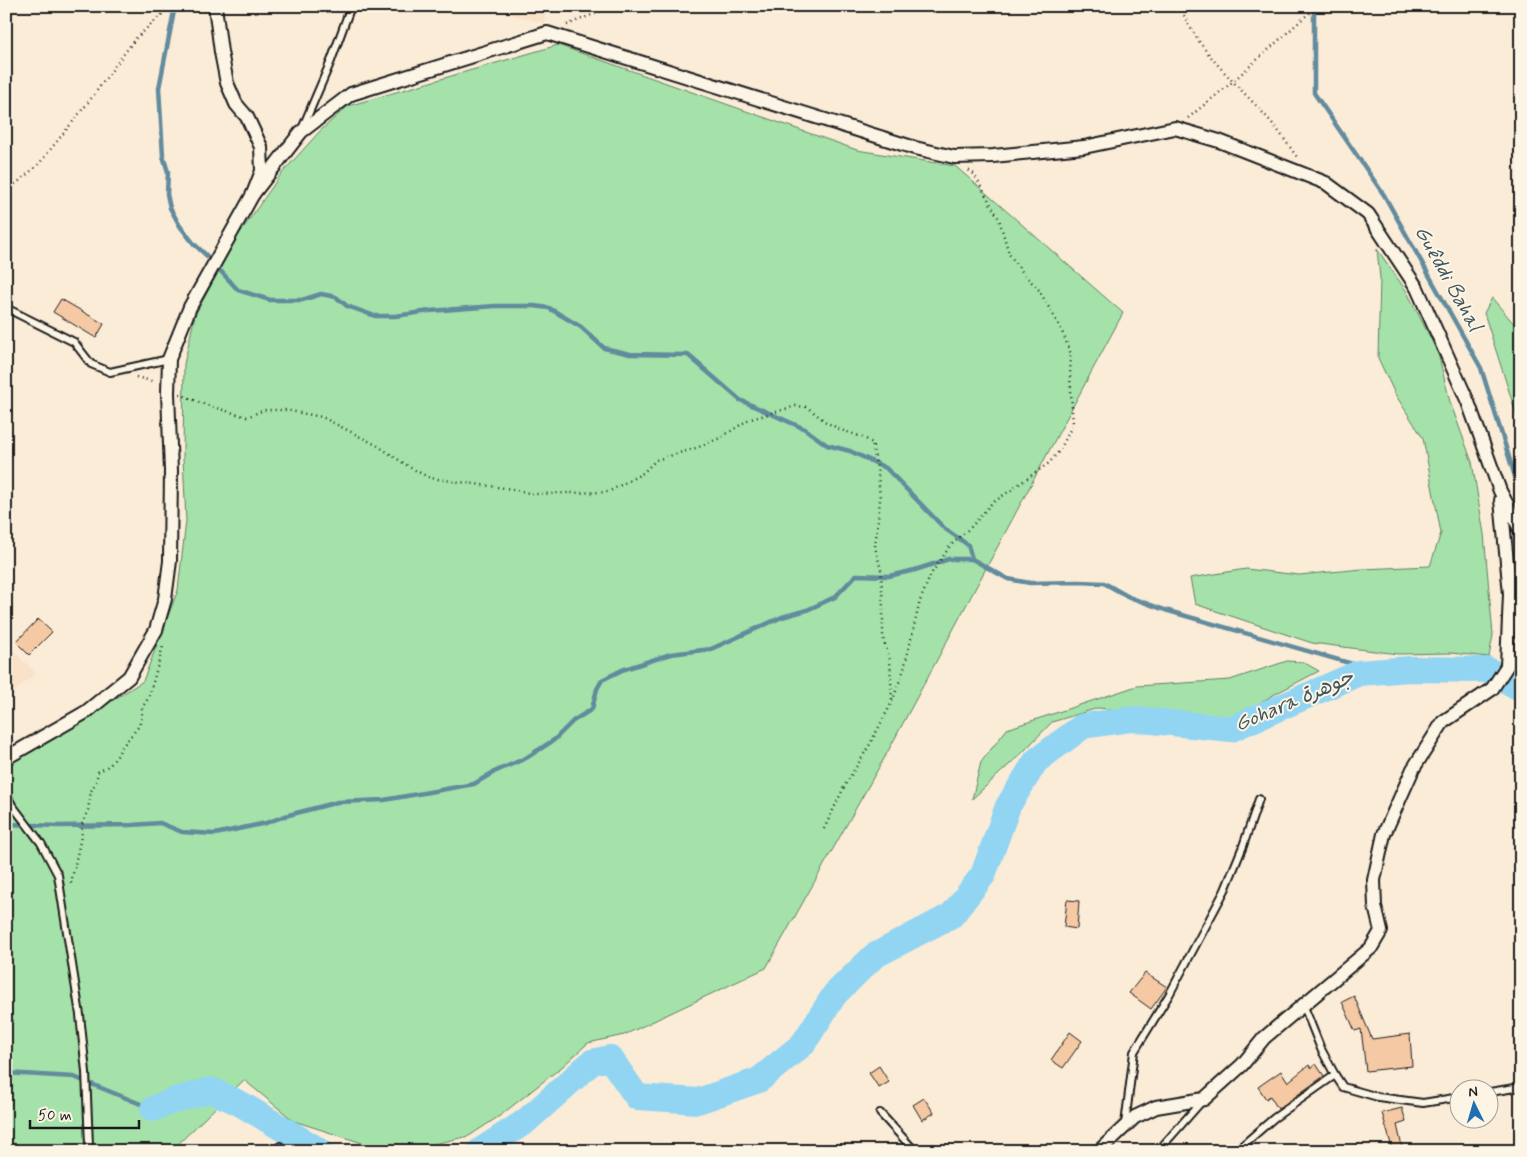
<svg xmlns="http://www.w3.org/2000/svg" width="1527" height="1157" font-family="Mynerve,'Playpen Sans Arabic',sans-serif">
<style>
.built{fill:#f9e2c8}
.green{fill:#a4e2a9;stroke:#607f62}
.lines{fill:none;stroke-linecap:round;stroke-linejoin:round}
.stream{stroke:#628b9d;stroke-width:4.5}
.river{stroke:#91d5f3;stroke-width:26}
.building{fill:#f5c9a4;stroke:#1c1c1c}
.service-casing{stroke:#1c1c1c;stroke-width:10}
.minor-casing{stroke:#1c1c1c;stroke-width:16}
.path{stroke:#1c1c1c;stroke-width:2.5;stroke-dasharray:1 4;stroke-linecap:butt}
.service{stroke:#fcf5e5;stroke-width:6}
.minor{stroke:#fcf5e5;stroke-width:12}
.labels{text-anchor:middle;stroke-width:4;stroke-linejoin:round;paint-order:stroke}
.water-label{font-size:21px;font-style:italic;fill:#3f545c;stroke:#fcf5e5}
</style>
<rect width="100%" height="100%" fill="#fbecd8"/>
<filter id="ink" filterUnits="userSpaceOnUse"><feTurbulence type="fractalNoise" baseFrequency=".02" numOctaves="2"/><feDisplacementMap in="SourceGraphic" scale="10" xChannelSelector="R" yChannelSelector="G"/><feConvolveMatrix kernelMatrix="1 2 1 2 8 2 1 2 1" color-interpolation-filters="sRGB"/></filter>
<g filter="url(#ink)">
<g class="built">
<path d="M498,6H548L544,23L501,12Z"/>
<path d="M6,644L36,673L6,699Z"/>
</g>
<g class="green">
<path d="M558,45L857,150L955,166L1123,313L887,753L766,968L624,1035L588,1043L563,1066L501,1115L469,1136L403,1151H387L294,1121L244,1080L171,1151H6V764L43,745L143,681L178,590L186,521L183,458L184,364L195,315L237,237L282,173L321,130L348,106Z"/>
<path d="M1377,249L1407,292L1438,353L1450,402L1472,462L1484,534L1493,635L1489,657L1451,653L1398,654L1312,643L1195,604L1190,578L1246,569L1299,575L1362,569L1430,566L1441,533L1423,438L1395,394L1378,358L1380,278Z"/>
<path d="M1492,298L1521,332V441L1515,410L1484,313Z"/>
<path d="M1287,661L1303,662L1319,671L1275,694L1230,721L1098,708L1052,722L1023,752L972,799L981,762L1007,729L1137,686L1230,680Z"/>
</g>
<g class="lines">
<g class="stream">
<path d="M175,6L159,88L163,156L168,172L167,194L170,208L180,226L194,244L206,255L238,290L270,300H302L321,294L336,297L347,306L375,316H395L430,311L495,306H534L549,308L581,327L604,348L630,354L688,355L740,400L805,429L827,445L850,451L886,468L944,528L968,545L972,559"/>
<path d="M1314,6V93L1384,195L1481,368L1518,486L1517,514"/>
<path d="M1517,530L1521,582"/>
<path d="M6,824L58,826L132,825L160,823L182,832L215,834L266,823L285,816L338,802L384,800L474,784L494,772L526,758L554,740L573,721L592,709L597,689L602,680L622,670L671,654L711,649L782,617L807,610L835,597L856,575L889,576L915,570L949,559H972L1008,579L1030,583L1078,582L1104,583L1129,597L1165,610L1377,671"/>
<path d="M6,1073L74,1077L153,1109"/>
</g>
<g class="river">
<path d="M153,1109L172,1101L211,1090L241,1104L320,1151"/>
<path d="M480,1151L526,1121L592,1062L610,1058L637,1097L698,1101L759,1080L803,1044L835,994L874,956L952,915L983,875L1008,806L1036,761L1083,726L1132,719L1231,729L1359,673L1410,669L1488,670L1521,689"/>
</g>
</g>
<g class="building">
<path d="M61,299L104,324L96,338L53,312Z"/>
<path d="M38,619L52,632L29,655L16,642Z"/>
<path d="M1067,900L1079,901L1077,929L1064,927Z"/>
<path d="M1145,973L1167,987L1151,1009L1129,993Z"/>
<path d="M1354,996L1372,1039L1410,1034L1412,1066L1366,1071L1361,1029L1355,1031L1342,1002Z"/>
<path d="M1070,1032L1082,1041L1063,1068L1051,1060Z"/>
<path d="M1316,1064L1324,1076L1278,1109L1270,1096L1266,1099L1258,1087L1281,1071L1288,1082L1309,1065L1311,1068Z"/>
<path d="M879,1066L889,1082L879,1088L869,1073Z"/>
<path d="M924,1098L934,1113L922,1120L913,1105Z"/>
<path d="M1402,1108L1406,1122L1397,1125L1403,1151H1393L1382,1113Z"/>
</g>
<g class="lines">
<g class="service-casing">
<g id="service">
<path d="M302,129L331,61L351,6"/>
<path d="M6,308L74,342L91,364L110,372L169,359"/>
<path d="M6,794L12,805L41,843L58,875L80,1015L86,1072L89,1145L88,1151"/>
<path d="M1335,1075L1343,1087L1378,1097L1423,1103L1460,1097"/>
<path d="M1490,1092L1521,1087"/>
<path d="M880,1113L915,1151"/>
<path d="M1125,1124L1134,1052L1169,995L1225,890L1243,846L1259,799"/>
<path d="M278,1151L280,1146"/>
<path d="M1158,1151L1202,1101"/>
<path d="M1236,1151L1274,1118L1335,1075L1321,1049L1303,1004"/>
</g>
</g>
<g class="minor-casing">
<g id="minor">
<path d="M253,194L301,132L351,94L547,33L915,148L954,157L993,156L1084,147L1175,128L1219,141L1326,183L1368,214L1417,288L1468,402L1500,491L1521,531"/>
<path d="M6,758L86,712L129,677L156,630L165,599L170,561L171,471L168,393L169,359L190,307L253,194L262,171L261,147L247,117L236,104L227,83L221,52L215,6"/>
<path d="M1099,1151L1135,1117L1156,1107L1204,1099L1242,1065L1264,1038L1371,948L1381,931L1375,906L1374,880L1384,834L1413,769L1443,722L1492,689L1507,666L1510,594L1501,500"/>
</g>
</g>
<g class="path">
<path d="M629,6H684"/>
<path d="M1180,6C1198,53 1240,86 1272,123C1281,134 1289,146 1297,157"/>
<path d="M567,25L606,9L619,6"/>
<path d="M1188,118L1230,84L1317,6"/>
<path d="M6,189L17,183L38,165L87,104L135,39L171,6"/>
<path d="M136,377L155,382"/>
<path d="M180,394L206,405L247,417L264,410H285L322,417L378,446L411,468L430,478L512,489L533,494L608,492L643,473L656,460L699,447L720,438L748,420L796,406L807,407L826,422L841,430L863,437L872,443L878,473L880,500L875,547L881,570L883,608V638L890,660L892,702"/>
<path d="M824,829L845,785L869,746L892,702L904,669L920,601L931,574L950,546L971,527L991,504L1049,463L1060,450L1073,424L1070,377L1071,354L1061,329L1039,290L1023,273L1009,254L999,219L974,174L968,170"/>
<path d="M71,883L82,832V825L88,810L91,791L96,782L98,772L110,765L117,756L121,748L139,726L142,717V708L149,697L163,646"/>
</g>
<use href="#service" class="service"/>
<use href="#minor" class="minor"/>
</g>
</g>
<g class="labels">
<g class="water-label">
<text transform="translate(1449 278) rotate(61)" y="7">Guêddi Bahal</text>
<text transform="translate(1294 700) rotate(-23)" y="7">Gohara جوهرة</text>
</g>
</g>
<rect width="1527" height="1157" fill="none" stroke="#fcf5e5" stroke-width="25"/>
<rect x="12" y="12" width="1502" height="1132" fill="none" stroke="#1c1c1c" stroke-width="2" filter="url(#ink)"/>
<g transform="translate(1474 1104) rotate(355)"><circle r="24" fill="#fcf5e5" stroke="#a29e95"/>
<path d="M0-4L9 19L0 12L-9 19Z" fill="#1f6fb2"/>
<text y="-8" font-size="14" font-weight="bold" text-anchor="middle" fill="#1c1c1c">N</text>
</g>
<path d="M30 1120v8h109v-8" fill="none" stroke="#1c1c1c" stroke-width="2.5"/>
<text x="38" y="1120" font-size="15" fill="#1c1c1c" stroke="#fcf5e5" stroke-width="4" paint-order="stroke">50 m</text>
</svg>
